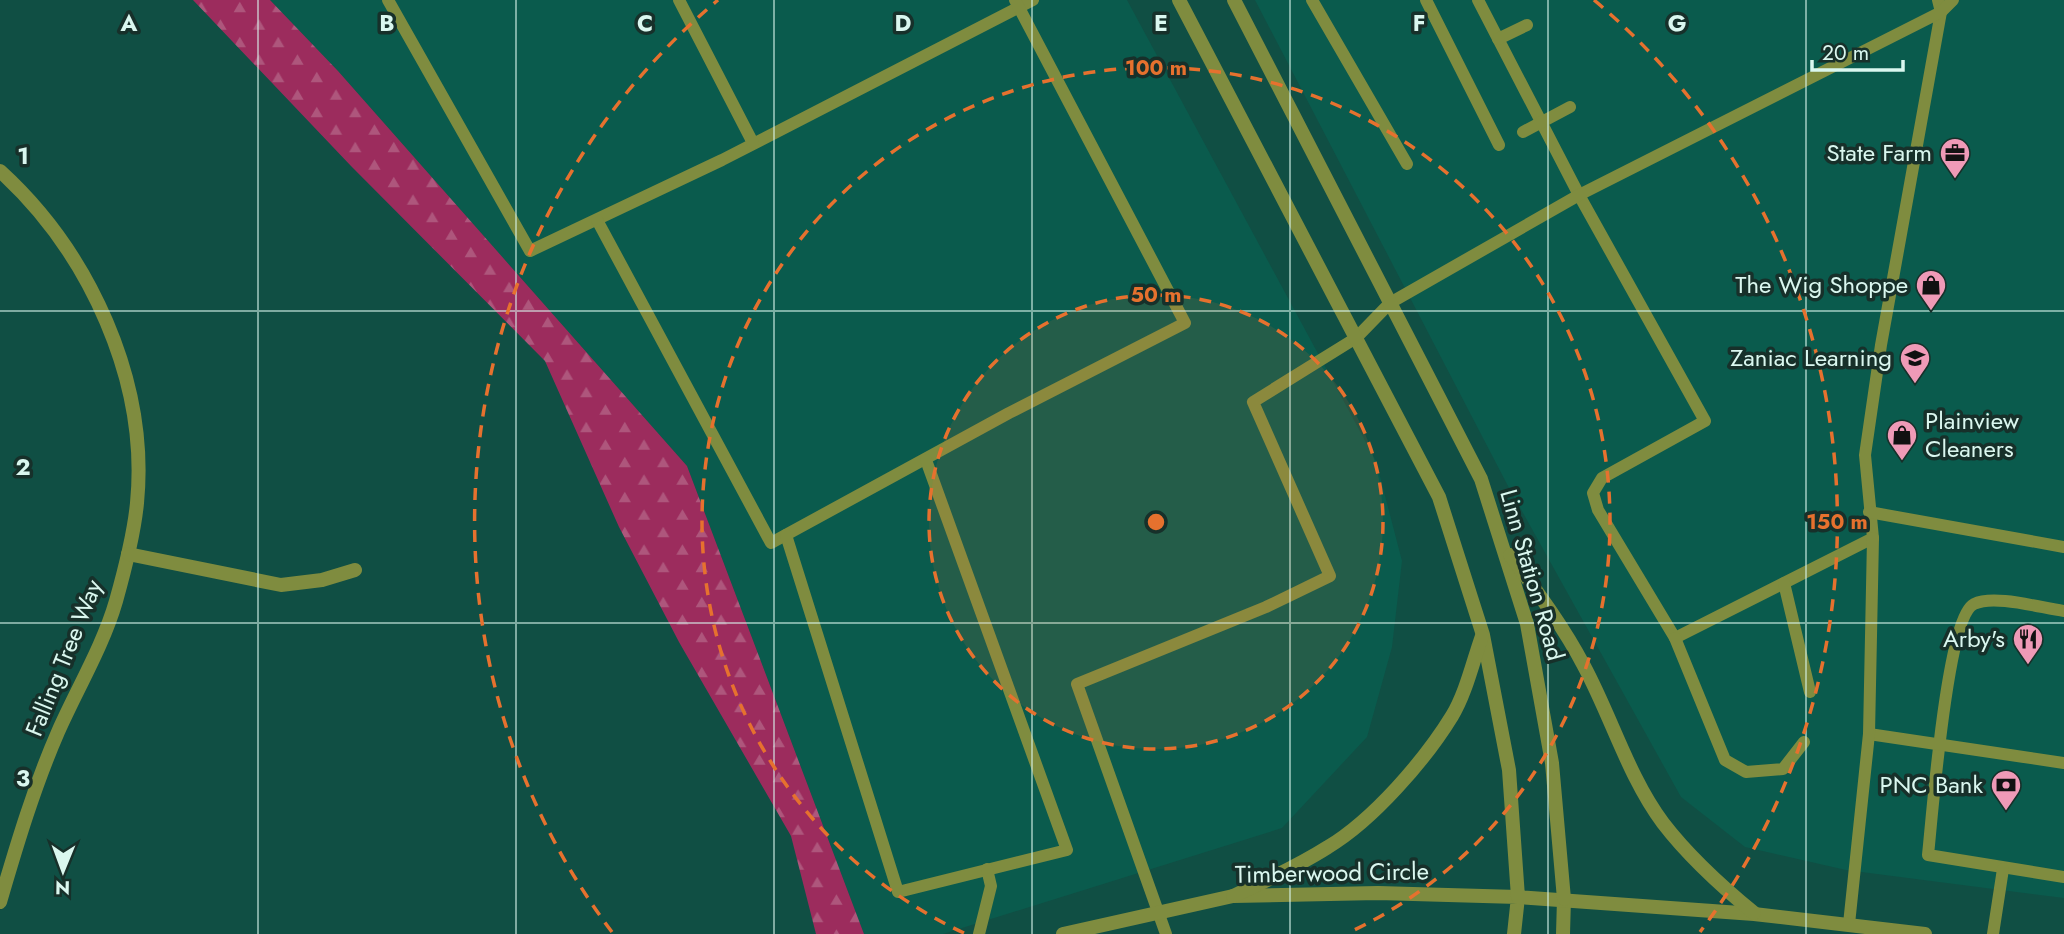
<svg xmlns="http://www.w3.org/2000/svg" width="2064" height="934" font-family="Jost,sans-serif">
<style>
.built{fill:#0a5b4d}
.forest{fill:url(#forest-firs)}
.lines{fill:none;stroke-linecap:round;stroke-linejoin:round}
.service{stroke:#7f8c3f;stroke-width:12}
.minor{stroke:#7f8c3f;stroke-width:14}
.tertiary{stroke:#7f8c3f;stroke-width:14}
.grid{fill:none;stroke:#daf7ef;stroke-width:2;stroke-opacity:0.55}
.ring{fill:none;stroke:#e6712e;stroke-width:3.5;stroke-dasharray:12 9}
.labels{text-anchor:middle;stroke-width:7;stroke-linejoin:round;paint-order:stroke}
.poi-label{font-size:24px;fill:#daf7ef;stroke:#17302a;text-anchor:end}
.street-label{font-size:24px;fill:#daf7ef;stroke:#17302a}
.grid-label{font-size:23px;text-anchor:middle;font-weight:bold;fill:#daf7ef;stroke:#17302a;stroke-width:7;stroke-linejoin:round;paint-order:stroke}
.centre{fill:#e6712e;stroke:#17302a;stroke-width:3.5}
.ring-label{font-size:21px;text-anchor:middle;font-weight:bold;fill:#e6712e;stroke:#17302a;stroke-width:7;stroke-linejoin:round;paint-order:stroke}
</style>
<defs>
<pattern id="forest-firs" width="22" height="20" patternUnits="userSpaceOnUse" patternTransform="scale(1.75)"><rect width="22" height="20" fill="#9c2c5d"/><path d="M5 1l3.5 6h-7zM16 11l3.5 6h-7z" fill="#ae567c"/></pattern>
</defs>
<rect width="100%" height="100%" fill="#104f44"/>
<g class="built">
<path d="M270,0H1127L1376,461L1402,561L1392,647L1367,737L1282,828L943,934H864L687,466L338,71Z"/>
<path d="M1255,0H2064V898L1846,870L1745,847L1681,797L1508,486Z"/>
</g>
<path class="forest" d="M193,0H270L338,71L687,466L864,934H816L791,836L679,642L619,527L545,361L351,166Z"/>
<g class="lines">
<g class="service">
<path d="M388,0L530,251L722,160L1033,0"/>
<path d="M679,0L753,143"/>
<path d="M1312,0L1407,164"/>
<path d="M1426,0L1499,145"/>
<path d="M1478,0L1579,195L1705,421L1602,478L1593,493L1598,510L1675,638L1873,538L1865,455L1881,345L1941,12L1938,0"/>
<path d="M1498,39L1527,25"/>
<path d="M1523,132L1570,107"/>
<path d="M597,220L771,543L1009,413L1185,323L1015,0"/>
<path d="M1869,512L2064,547"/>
<path d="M786,535L898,892L1067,850L926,460"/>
<path d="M1784,583L1810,692"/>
<path d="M2064,611C2041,608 1994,594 1974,604C1947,617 1932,818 1928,855L2064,877"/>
<path d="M1675,638L1725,760L1746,772L1783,769L1804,742"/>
<path d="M1869,734L2064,763"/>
<path d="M1849,924L1869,734L1873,538"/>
<path d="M979,934L991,886L987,869"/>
<path d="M1166,934L1077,684L1266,607L1330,576L1253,402L1356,338L1390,303L1579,195L1941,12L1953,0"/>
<path d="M1993,934L2003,869"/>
</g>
<g class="minor">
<path d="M0,171C89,252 149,381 137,503C134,535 125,569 116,601C103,646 77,689 58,732C34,787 17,844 0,902"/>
<path d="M128,554L281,585L322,580L355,570"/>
<path d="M1063,934L1233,896L1378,893L1518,897L1514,934"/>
<path d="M1563,934L1564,899"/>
</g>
<g class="tertiary">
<path d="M1179,0L1439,497L1483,635L1509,770L1518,897L1754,914L1925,934"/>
<path d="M1234,0L1481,479L1527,624L1552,763L1564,899"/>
<path d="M1510,555C1536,590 1563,626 1584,666C1611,716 1629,778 1663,823C1689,857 1721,886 1754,913"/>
<path d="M1233,896C1266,881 1298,866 1328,847C1373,820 1425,760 1452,716C1466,693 1473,661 1482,636"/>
</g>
</g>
<path class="grid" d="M258,0V934M516,0V934M774,0V934M1032,0V934M1290,0V934M1548,0V934M1806,0V934M0,311H2064M0,623H2064"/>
<circle cx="1156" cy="522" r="227" fill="#e6712e" fill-opacity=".12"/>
<g class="ring">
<circle cx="1156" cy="522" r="227"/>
<path d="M964 933A454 454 0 1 1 1348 933"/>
<path d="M612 932A681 681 0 0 1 718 0M1594 0A681 681 0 0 1 1700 932"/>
</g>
<defs>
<g id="office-pin" transform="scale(1.575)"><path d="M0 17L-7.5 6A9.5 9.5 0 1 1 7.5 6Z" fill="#ef9ab7" stroke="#17302a"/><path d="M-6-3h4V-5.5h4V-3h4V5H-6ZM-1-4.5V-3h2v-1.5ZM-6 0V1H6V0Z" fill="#111"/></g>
<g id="shop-pin" transform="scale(1.575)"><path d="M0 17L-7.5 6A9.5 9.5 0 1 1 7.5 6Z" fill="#ef9ab7" stroke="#17302a"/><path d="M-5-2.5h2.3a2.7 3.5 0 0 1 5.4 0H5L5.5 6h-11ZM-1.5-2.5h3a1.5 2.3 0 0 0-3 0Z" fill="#111"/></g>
<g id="school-pin" transform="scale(1.575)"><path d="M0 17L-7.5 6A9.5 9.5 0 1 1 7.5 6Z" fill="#ef9ab7" stroke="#17302a"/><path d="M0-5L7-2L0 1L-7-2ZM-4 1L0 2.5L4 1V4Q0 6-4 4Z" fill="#111"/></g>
<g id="restaurant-pin" transform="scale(1.575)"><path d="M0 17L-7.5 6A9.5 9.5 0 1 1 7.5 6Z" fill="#ef9ab7" stroke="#17302a"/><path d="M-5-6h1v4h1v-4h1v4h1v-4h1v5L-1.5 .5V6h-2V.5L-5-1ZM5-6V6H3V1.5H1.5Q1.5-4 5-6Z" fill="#111"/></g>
<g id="bank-pin" transform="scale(1.575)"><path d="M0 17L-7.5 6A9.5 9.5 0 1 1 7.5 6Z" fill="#ef9ab7" stroke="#17302a"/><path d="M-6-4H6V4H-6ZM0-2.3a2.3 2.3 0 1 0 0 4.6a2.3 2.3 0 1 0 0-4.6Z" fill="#111"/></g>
</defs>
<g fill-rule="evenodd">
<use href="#office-pin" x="1955" y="153"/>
<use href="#shop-pin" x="1931" y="285"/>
<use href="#school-pin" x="1915" y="358"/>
<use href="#shop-pin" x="1902" y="435"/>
<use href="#restaurant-pin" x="2028" y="639"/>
<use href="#bank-pin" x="2006" y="785"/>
</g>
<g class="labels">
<g class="poi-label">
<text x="1932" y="161">State Farm</text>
<text x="1908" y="293">The Wig Shoppe</text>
<text x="1892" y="366">Zaniac Learning</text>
<text x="1925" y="429" text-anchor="start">Plainview<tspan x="1925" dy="28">Cleaners</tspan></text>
<text x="2005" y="647">Arby's</text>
<text x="1983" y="793">PNC Bank</text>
</g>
<g class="street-label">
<text transform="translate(1532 575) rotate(74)" y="8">Linn Station Road</text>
<text transform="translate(64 658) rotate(-68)" y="8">Falling Tree Way</text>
<text transform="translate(1332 873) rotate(-1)" y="8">Timberwood Circle</text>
</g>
</g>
<g class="grid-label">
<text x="129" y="31">A</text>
<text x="387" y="31">B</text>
<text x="645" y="31">C</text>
<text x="903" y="31">D</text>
<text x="1161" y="31">E</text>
<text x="1419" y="31">F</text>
<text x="1677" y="31">G</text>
<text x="23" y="164">1</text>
<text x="23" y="475">2</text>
<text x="23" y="786">3</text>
</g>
<circle cx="1156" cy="522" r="10" class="centre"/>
<g class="ring-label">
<text x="1156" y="75">100 m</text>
<text x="1156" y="302">50 m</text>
<text x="1837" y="529">150 m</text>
</g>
<g transform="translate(63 871) rotate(181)" stroke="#17302a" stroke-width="5" paint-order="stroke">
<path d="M0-5L12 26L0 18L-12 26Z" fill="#daf7ef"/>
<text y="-10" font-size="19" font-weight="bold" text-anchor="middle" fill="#daf7ef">N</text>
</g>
<path d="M1812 60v10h91v-10" fill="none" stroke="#daf7ef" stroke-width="3.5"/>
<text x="1822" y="60" font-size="21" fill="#daf7ef" stroke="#17302a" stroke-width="5" paint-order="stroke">20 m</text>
</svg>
